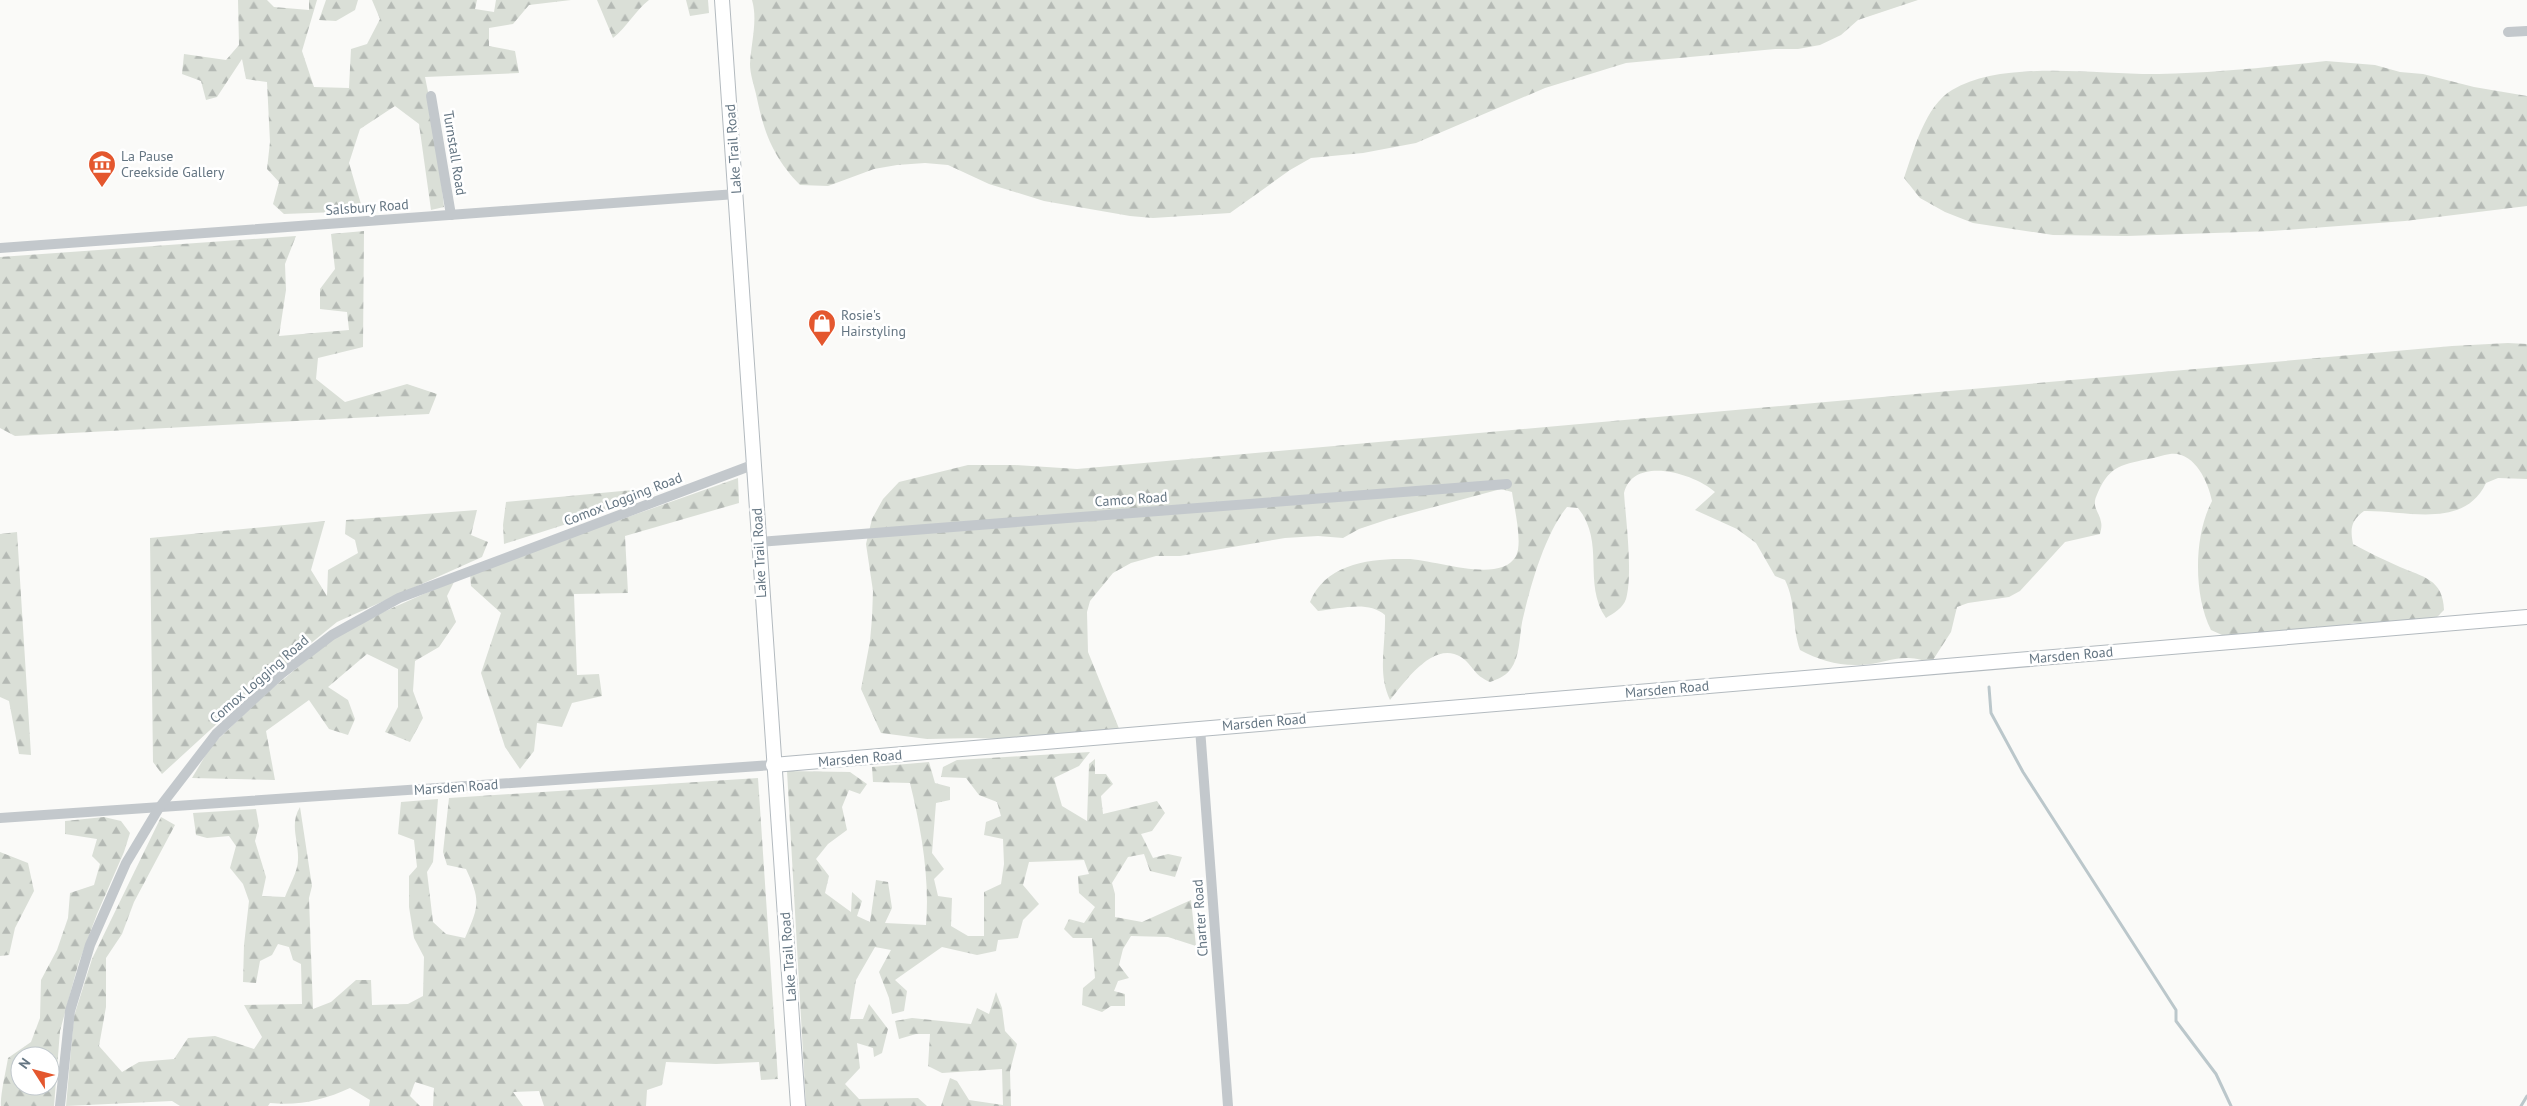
<svg xmlns="http://www.w3.org/2000/svg" width="2527" height="1106" font-family="'PT Sans',sans-serif">
<style>
.forest{fill:url(#forest-firs);fill-rule:evenodd}
.lines{fill:none;stroke-linecap:round;stroke-linejoin:round}
.stream{stroke:#bbc7cb;stroke-width:3}
.secondary-casing{stroke:#b3babf;stroke-width:16}
.street{stroke:#c3c8cc;stroke-width:10}
.secondary{stroke:#fff;stroke-width:14}
.labels{text-anchor:middle;stroke-width:5;stroke-linejoin:round;paint-order:stroke}
.street-label{font-size:14px;fill:#657683;stroke:#fff}
.poi-label{font-size:14px;fill:#657683;stroke:#fff;text-anchor:start}
</style>
<defs>
<pattern id="forest-firs" width="22" height="20" patternUnits="userSpaceOnUse" patternTransform="scale(1.25)"><rect width="22" height="20" fill="#dadfd7"/><path d="M5 1l3.5 6h-7zM16 11l3.5 6h-7z" fill="#b4b9b4"/></pattern>
</defs>
<rect width="100%" height="100%" fill="#fafaf8"/>
<g class="forest">
<path d="M238,0H267L274,7L309,10V0H317L302,51L314,87L349,88L351,49L367,44L380,19L372,0H477L475,9L494,12L496,0H571L529,5L513,24L489,28V46L515,51L519,73L425,77L435,126L444,207L431,210L419,124L395,106L360,129L349,163L363,211L284,214L273,204L279,182L267,169L270,142L267,82L246,79L242,59L217,97L206,100L201,81L182,74L184,54L226,60L239,45Z"/>
<path d="M326,0H358L355,10L336,21L319,20Z"/>
<path d="M597,0H649C635,11 627,27 613,38Z"/>
<path d="M686,0H708L709,13L690,16Z"/>
<path d="M752,0H1918L1858,20L1841,35L1820,45L1798,49H1775L1626,63L1545,88L1416,143L1363,153L1311,158L1290,170L1230,213L1153,218L1130,216L1044,201L989,184L948,165L925,163L897,165L874,169L828,186L800,185C773,157 764,133 756,94C754,85 750,74 750,64C751,43 758,20 752,0Z"/>
<path d="M2326,61L2375,65L2400,72L2423,74L2474,87L2527,96V206L2405,221L2272,231L2127,236L2053,235L1973,223L1945,212L1920,198L1904,178C1914,150 1925,106 1952,90C2004,59 2100,75 2159,74C2215,73 2271,67 2326,61Z"/>
<path d="M364,231L363,347L318,358L316,379L345,402L407,384L437,394L429,414L15,436L0,428V257L296,236L285,264L286,290L279,336L349,330L347,312L320,309V289L335,269L331,234Z"/>
<path d="M2508,343L2527,344V479L2498,478L2486,483C2464,530 2405,510 2364,511C2351,521 2350,528 2353,544C2368,552 2384,560 2400,567C2423,577 2443,579 2444,610L2436,618L2378,625L2354,623L2331,628L2248,635H2222L2211,630C2193,594 2194,535 2212,501C2208,481 2194,451 2170,454C2163,455 2155,458 2148,459C2119,465 2108,467 2096,497C2092,508 2100,513 2101,522C2102,526 2101,530 2100,534L2065,542L2020,591L2009,597L1968,603L1957,607L1951,632L1931,663C1899,651 1889,664 1859,665C1839,666 1818,660 1800,650C1792,627 1796,602 1785,580L1775,576L1756,543L1737,529L1695,510L1715,492C1694,473 1633,455 1624,493C1626,521 1633,574 1626,599C1623,608 1614,613 1606,618C1582,583 1606,543 1578,508L1567,507C1545,534 1531,584 1523,618C1519,634 1521,656 1510,670C1504,677 1498,679 1490,682C1473,675 1474,666 1461,657C1433,640 1405,682 1390,700C1377,672 1386,645 1385,615C1368,600 1339,609 1318,611L1310,602C1325,564 1370,558 1407,559C1434,559 1500,585 1516,556C1523,543 1514,507 1512,492L1501,489L1389,519L1359,529L1343,538L1318,536L1285,538L1180,556H1156L1131,563L1113,573L1090,601L1087,612L1088,652L1120,731L1121,742L1110,744L976,738L927,739L881,733L861,689L870,641L872,618L873,591L866,544L872,519L883,499L899,482L968,465H1015L1077,469L2452,346Z"/>
<path d="M738,478L739,503L625,536L628,593L574,594L577,675L599,674L602,696L572,703L562,727L537,723L534,751L520,769L505,747L481,673L501,613L471,586L470,573Z"/>
<path d="M654,488L601,513L504,544L503,525L506,502Z"/>
<path d="M477,510L471,535L488,542L482,557L337,622L256,688L162,774L153,762L150,538L325,521L311,570L327,596L328,570L358,553L355,540L345,534L346,520Z"/>
<path d="M17,532L31,755L19,754L9,701L0,697V534Z"/>
<path d="M455,580L447,596L456,622L439,647L415,661L413,691L423,718L410,742L385,732L398,707V669L367,654L328,687L348,700L355,719L348,735L329,729L309,700L266,731L275,780L192,778L211,746L268,692L343,630Z"/>
<path d="M1090,752L1079,766L1054,778L1062,806L1087,821L1089,764L1095,759V774H1106L1113,784L1101,796L1103,814L1157,801L1165,813L1152,831L1141,834L1153,858L1168,854L1182,857L1175,877L1150,871L1144,854L1128,857L1112,883L1115,894V917L1142,922L1191,900L1196,946L1168,937L1131,936L1123,949L1119,965L1129,978L1118,981L1114,991L1125,994V1006H1111L1102,1012L1082,1005L1083,988L1095,978L1092,938H1073L1064,929L1069,919L1084,923L1095,907L1079,893L1078,876L1089,874L1084,860L1029,862L1023,885L1039,904L1023,920L1018,938L998,940L996,951L977,955L942,947L895,980L907,991L904,1011L892,1014L889,998L879,972L891,950L875,947L856,980L850,1019H863L869,1004L888,1029L882,1053L874,1057L873,1048L857,1043L860,1068L845,1084L859,1099L918,1098L927,1106H806L787,771L850,772L867,784L860,794L849,790L842,807L847,830L828,844L816,859L829,876L825,893L851,912L852,892L862,901L857,916L870,922L876,880L888,882L892,908L885,923L926,925C930,878 921,828 910,783L873,782L872,767L929,762L935,783L950,787V800L936,803L932,853L944,869L934,879L938,896L952,898L951,926L968,936H984V892L1001,884L1004,864L1003,839L984,835L986,822L1001,816L997,802L979,795L966,778L941,777L943,767L957,760Z"/>
<path d="M758,778L778,1079L761,1080L759,1062L716,1064L666,1062L662,1085L647,1090L646,1106H544L539,1091L513,1092L523,1106H433L434,1088L415,1082L410,1096L420,1106H369L370,1100L350,1088C324,1100 299,1106 270,1103L268,1106H180L172,1101L66,1106L74,1016L92,959L161,817L175,825L134,902L122,934L106,958V1007L99,1046L122,1072L139,1062L174,1059L188,1038L215,1036L254,1049L262,1037L244,1005L302,1004L301,964L293,960L289,947L278,944L272,955L260,961L256,983L243,982L244,945L249,901L243,884L230,868L236,846L229,836L207,838L196,835L193,813L256,809L259,826L255,841L266,877L262,896L285,897C289,886 298,871 298,860C299,840 289,825 300,807L312,886L309,898L313,1009L331,1002L356,980H371L372,1005L408,1004L423,996L424,957L414,938L409,907V876L417,867L414,840L398,834L401,802L438,799L433,862L427,872L433,922L446,934L465,938C479,906 481,901 466,869L447,865L443,852L449,798Z"/>
<path d="M104,817L121,821L130,833L124,852L97,914L78,965L60,1031L54,1106H1C0,1095 6,1071 8,1058L31,1042L40,1018L41,980L57,950L68,918L70,893L94,885L100,864L92,856L97,839L65,834V821ZM20,1056H50V1086H20Z"/>
<path d="M0,852L28,863L34,891L15,928L9,955L0,956Z"/>
<path d="M996,992L1002,1008L1005,1031L1017,1044L1010,1071L1011,1106H941L950,1078L957,1081L969,1100L1003,1105L1002,1069L942,1073L928,1066L930,1034H916L899,1039L895,1021L912,1018L971,1024L977,1008L989,1014Z"/>
</g>
<g class="lines">
<g class="stream">
<path d="M1989,687L1991,713L2023,772L2176,1010V1021L2216,1074L2231,1106"/>
<path d="M2521,1106L2527,1096"/>
</g>
<g class="secondary-casing">
<g id="secondary">
<path d="M722,0L798,1106"/>
<path d="M773,765L2527,617"/>
</g>
</g>
<g class="street">
<path d="M2508,32L2527,31"/>
<path d="M431,96L451,215"/>
<path d="M0,248L736,194"/>
<path d="M758,542L1507,484"/>
<path d="M1200,728L1228,1106"/>
<path d="M0,818L773,765"/>
<path d="M60,1106L70,1011L90,945L126,863L159,808L216,734L281,674L332,635L399,598L755,464"/>
</g>
<use href="#secondary" class="secondary"/>
</g>
<defs>
<g id="museum-pin" transform="scale(1.4375)"><path d="M0 17L-7.5 6A9.5 9.5 0 1 1 7.5 6Z" fill="#e4572e" stroke="#fff"/><path d="M0-6L6-3V-2H-6V-3ZM-5-1h2V3h-2ZM-1-1h2V3h-2ZM3-1h2V3H3ZM-6 4H6V6H-6Z" fill="#fff"/></g>
<g id="shop-pin" transform="scale(1.4375)"><path d="M0 17L-7.5 6A9.5 9.5 0 1 1 7.5 6Z" fill="#e4572e" stroke="#fff"/><path d="M-5-2.5h2.3a2.7 3.5 0 0 1 5.4 0H5L5.5 6h-11ZM-1.5-2.5h3a1.5 2.3 0 0 0-3 0Z" fill="#fff"/></g>
</defs>
<g fill-rule="evenodd">
<use href="#museum-pin" x="102" y="164"/>
<use href="#shop-pin" x="822" y="323"/>
</g>
<g class="labels">
<g class="street-label">
<text transform="translate(733 149) rotate(-94)" y="5">Lake Trail Road</text>
<text transform="translate(455 153) rotate(81)" y="5">Turnstall Road</text>
<text transform="translate(367 207) rotate(-4)" y="5">Salsbury Road</text>
<text transform="translate(623 499) rotate(-21)" y="5">Comox Logging Road</text>
<text transform="translate(1131 499) rotate(-4)" y="5">Camco Road</text>
<text transform="translate(759 553) rotate(-93)" y="5">Lake Trail Road</text>
<text transform="translate(2071 655) rotate(-5)" y="5">Marsden Road</text>
<text transform="translate(259 679) rotate(-41)" y="5">Comox Logging Road</text>
<text transform="translate(1667 689) rotate(-5)" y="5">Marsden Road</text>
<text transform="translate(1264 722) rotate(-5)" y="5">Marsden Road</text>
<text transform="translate(860 758) rotate(-5)" y="5">Marsden Road</text>
<text transform="translate(456 787) rotate(-4)" y="5">Marsden Road</text>
<text transform="translate(1200 918) rotate(-94)" y="5">Charter Road</text>
<text transform="translate(788 957) rotate(-94)" y="5">Lake Trail Road</text>
</g>
<g class="poi-label">
<text x="121" y="161">La Pause<tspan x="121" dy="16">Creekside Gallery</tspan></text>
<text x="841" y="320">Rosie's<tspan x="841" dy="16">Hairstyling</tspan></text>
</g>
</g>
<g transform="translate(35 1071) rotate(306)"><circle r="24" fill="#ffffff" stroke="#c1c8cd"/>
<path d="M0-4L9 19L0 12L-9 19Z" fill="#e4572e"/>
<text y="-8" font-size="14" font-weight="bold" text-anchor="middle" fill="#657683">N</text>
</g>
</svg>
